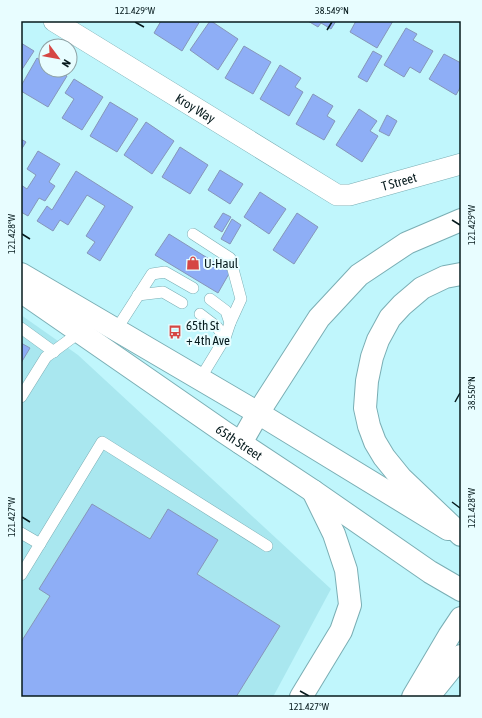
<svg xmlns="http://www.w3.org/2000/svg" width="482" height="718" font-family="'Asap Condensed',sans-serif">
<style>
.built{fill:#a9e7ef}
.building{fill:#8eaef6;stroke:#8696b9}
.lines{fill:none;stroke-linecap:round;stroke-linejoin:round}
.service-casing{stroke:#7aaeb4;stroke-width:12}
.minor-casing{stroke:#7aaeb4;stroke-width:22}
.secondary-casing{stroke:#7aaeb4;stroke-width:24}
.motorway-casing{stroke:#7aaeb4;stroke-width:24}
.service{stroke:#fff;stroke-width:11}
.minor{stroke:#fff;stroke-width:21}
.secondary{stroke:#fff;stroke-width:22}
.motorway{stroke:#fff;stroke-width:22}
.ticks{fill:none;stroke:#061a1d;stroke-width:1.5}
.labels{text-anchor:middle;stroke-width:4;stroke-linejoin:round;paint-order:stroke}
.street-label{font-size:13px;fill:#061a1d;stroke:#e8fdff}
.poi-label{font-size:13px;fill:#061a1d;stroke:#e8fdff;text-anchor:start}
.neatline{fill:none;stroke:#061a1d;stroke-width:1.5}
.ticks-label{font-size:10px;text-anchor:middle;fill:#061a1d}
</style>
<rect width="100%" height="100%" fill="#c0f6fc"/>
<path class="built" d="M21,315L78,355L331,589L273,697H21Z"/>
<g class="building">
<path d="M161,21H200L182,51L154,33Z"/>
<path d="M210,21H211L238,39L218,70L190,50Z"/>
<path d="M308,21H336L331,29L321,23L318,27Z"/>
<path d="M356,21H393L377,48L350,32Z"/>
<path d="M406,28L417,34L413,40L433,51L420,73L410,67L404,77L384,65Z"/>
<path d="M21,43L34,51L21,71Z"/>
<path d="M244,46L271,62L253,94L225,78Z"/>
<path d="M373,51L382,56L367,82L358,77Z"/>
<path d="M444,54L461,63V86L456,95L429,79Z"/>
<path d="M37,58L46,64V70H57L67,76L48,107L21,91V86Z"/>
<path d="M280,65L301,78L295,87L303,92L289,116L260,99Z"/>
<path d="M74,79L103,97L82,130L62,118L74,99L65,93Z"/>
<path d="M313,94L333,106L327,116L335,121L324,140L296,124Z"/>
<path d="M110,102L138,119L117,152L90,136Z"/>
<path d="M359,109L377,121L370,131L378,136L362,162L336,145Z"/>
<path d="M387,115L397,121L389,136L379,131Z"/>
<path d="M146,122L174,141L152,174L124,155Z"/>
<path d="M21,139L26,142L21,150Z"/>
<path d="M180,147L208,165L190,194L162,177Z"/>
<path d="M38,151L60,164L49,182L55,186L45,201L39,198L28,216L21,212V185L27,189L36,175L27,169Z"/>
<path d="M220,170L243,184L230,204L208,190Z"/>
<path d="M76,171L133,207L100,261L87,253L95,242L86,236L105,206L87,195L68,225L60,220L53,231L37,221L47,206L52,210Z"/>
<path d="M260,192L286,209L269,234L244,217Z"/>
<path d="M223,213L231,217L222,232L214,227Z"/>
<path d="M297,213L318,227L294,264L273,250Z"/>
<path d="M232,219L241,225L230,244L221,239Z"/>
<path d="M169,234L230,272L218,293L155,255Z"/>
<path d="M21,343L30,348L21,363Z"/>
<path d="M92,504L150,539L168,509L218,540L197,574L280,626L236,697H21V642L50,596L39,589Z"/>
</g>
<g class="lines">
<g class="service-casing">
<g id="service">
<path d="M193,234L230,258L241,299L230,323"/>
<path d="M138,295L163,292L182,303"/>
<path d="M200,314L217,327L225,338"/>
<path d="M21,328L54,352"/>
<path d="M116,330L152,274L165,272L193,288"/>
<path d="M200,379L225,338L230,323L226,311L210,299"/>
<path d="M21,397L46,357L80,332"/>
<path d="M21,533L40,544"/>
<path d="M21,575L102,442L267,546"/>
</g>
</g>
<g class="minor-casing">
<g id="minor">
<path id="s1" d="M54,21L337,195H350L461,164"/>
</g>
</g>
<g class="secondary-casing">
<g id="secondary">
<path d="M21,274L258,413L448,529"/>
<path id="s2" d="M21,290L29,297L224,432L313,491L430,572L461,590"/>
</g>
</g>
<g class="motorway-casing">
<g id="motorway">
<path d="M461,274L445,277L422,288L402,305L390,318L378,340L372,357L367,381L365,408L369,426L375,442L384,457L401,478L461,535"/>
<path d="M241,443L258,413L319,318L359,275L407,243L461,220"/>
<path d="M301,697L341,631L350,605L346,570L334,534L313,491"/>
<path d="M413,697L449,636L461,618"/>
<path d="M428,697L461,656"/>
</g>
</g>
<use href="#service" class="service"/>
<use href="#minor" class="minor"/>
<use href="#secondary" class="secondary"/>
<use href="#motorway" class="motorway"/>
</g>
<path class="ticks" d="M135,22L144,27M327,30L332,22M452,220L460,225M22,234L30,239M455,402L460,393M452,502L460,508M22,517L30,522M300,691L309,696"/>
<defs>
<g id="shop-bare" transform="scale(1.08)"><path d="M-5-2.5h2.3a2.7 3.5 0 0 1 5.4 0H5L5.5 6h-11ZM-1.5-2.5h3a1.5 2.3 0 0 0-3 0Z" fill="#d54643" stroke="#e8fdff" stroke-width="2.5" paint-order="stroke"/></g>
<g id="bus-bare" transform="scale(1.08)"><path d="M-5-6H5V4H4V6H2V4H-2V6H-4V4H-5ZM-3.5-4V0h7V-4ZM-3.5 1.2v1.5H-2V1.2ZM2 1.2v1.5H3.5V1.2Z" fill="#d54643" stroke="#e8fdff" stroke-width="2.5" paint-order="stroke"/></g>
</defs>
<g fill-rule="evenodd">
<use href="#shop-bare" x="193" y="263"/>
<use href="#bus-bare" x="175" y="332"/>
</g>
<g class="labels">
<g class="street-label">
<text dy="5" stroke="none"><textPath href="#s1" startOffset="166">Kroy Way</textPath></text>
<text dy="5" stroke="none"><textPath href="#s1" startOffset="396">T Street</textPath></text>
<text dy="5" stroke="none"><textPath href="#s2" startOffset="266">65th Street</textPath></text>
</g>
<g class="poi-label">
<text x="204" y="268">U-Haul</text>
<text x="186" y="330">65th St<tspan x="186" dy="15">+ 4th Ave</tspan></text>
</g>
</g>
<rect width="482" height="718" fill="none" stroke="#e8fdff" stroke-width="44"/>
<g transform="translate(58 58) rotate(122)"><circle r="19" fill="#e8fdff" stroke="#8ea2a5"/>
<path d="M0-3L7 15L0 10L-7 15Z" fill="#d54643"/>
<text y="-6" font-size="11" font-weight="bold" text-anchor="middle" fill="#061a1d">N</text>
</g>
<rect x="22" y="22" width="438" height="674" class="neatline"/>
<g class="ticks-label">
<text x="135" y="14">121.429°W</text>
<text x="332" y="14">38.549°N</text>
<text transform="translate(471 225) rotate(-90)" y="4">121.429°W</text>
<text transform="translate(11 234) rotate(-90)" y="4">121.428°W</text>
<text transform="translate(471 393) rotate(-90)" y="4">38.550°N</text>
<text transform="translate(471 508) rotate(-90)" y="4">121.428°W</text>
<text transform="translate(11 517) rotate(-90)" y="4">121.427°W</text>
<text x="309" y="710">121.427°W</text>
</g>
</svg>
